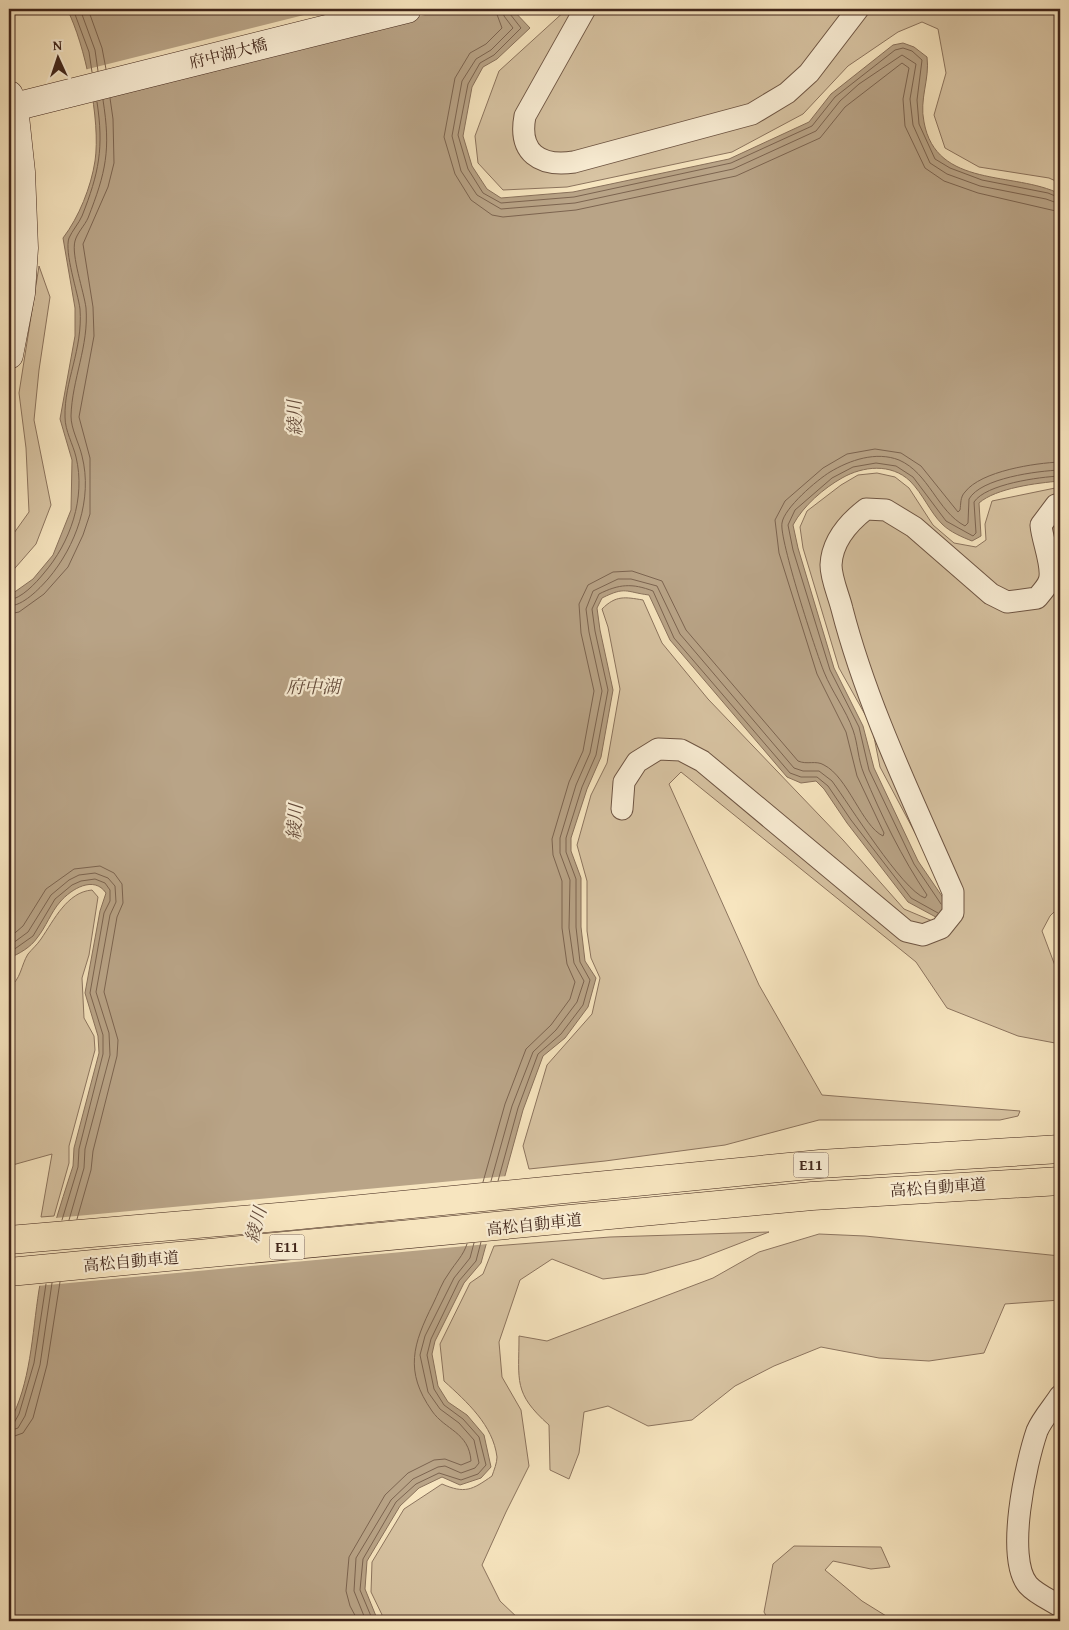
<svg xmlns="http://www.w3.org/2000/svg" width="1069" height="1630" font-family="'Gentium Book Plus','Noto Serif JP',serif">
<style>
.green{fill:#d8c4a3;stroke:#8c745e}
.water{fill:#b9a487;stroke:#89715b}
.pier{fill:#f7e5bf}
.lines{fill:none;stroke-linecap:round;stroke-linejoin:round}
.shore{stroke:#7c6450;stroke-width:1}
.street-casing{stroke:#6e5543;stroke-width:23}
.secondary-casing{stroke:#40251a;stroke-width:29}
.highway-casing{stroke:#40251a;stroke-width:29}
.street{stroke:#faeed5;stroke-width:21}
.secondary{stroke:#faeed5;stroke-width:28}
.highway{stroke:#f7e5bf;stroke-width:28}
.labels{text-anchor:middle;stroke-width:4.5;stroke-linejoin:round;paint-order:stroke}
.shield{fill:#faeed5;stroke:#786152;stroke-width:1}
.shield-label{font-size:15px;font-weight:bold;fill:#40251a}
.street-label{font-size:16px;fill:#40251a;stroke:#faeed5}
.water-label{font-size:18px;font-style:italic;fill:#644b3b;stroke:#faeed5}
</style>
<rect width="100%" height="100%" fill="#f7e5bf"/>
<filter id="stains"><feTurbulence type="fractalNoise" baseFrequency=".004" numOctaves="4"/><feColorMatrix values="0 0 0 0 .2 0 0 0 0 .09 0 0 0 0 .02 0 0 0 .5 -.17"/></filter>
<radialGradient id="worn" r=".72"><stop offset=".6" stop-color="#630" stop-opacity="0"/><stop offset="1" stop-color="#630" stop-opacity=".3"/></radialGradient>
<g class="green">
<path d="M567,9H1060V183L1049,178L979,167L945,148L934,115L946,73L938,29L922,22L898,32L848,66L803,114L732,152L567,187L503,190L478,163L475,136L499,71Z"/>
<path d="M39,266L50,297L39,370L34,420L51,505L36,544L9,575V540L29,512L26,448L19,393Z"/>
<path d="M877,473L895,477L909,488L933,525L954,543L976,547L986,540L985,524L992,501L1060,487V906L1050,916L1042,931L1060,979V1039L1055,1043L1018,1036L947,1008L916,962L681,772L669,784L759,985L822,1095L1020,1111L1018,1116L1000,1120H819L725,1145L605,1161L529,1169L523,1146L547,1065L592,1014L600,978L591,958L587,931V881L577,845L591,795L607,763L620,689L608,627L602,609C616,595 625,597 643,600L662,643L708,699L843,840L904,909L949,928L947,893L880,767L872,727L839,668L803,548L800,527L807,511L841,485L858,475Z"/>
<path d="M92,890L98,897L89,955L82,978L84,1018L94,1036L95,1050L69,1146V1163L54,1216L41,1217L52,1154L9,1166V987C21,980 21,965 28,954C32,949 37,945 41,939C54,920 67,892 92,890Z"/>
<path d="M769,1232L699,1259L645,1274L603,1279L552,1259L520,1280L499,1342L502,1377L521,1410L529,1466L506,1512L482,1565L500,1601L521,1621H385L371,1592L372,1562L404,1509L442,1484C465,1494 472,1490 492,1476C494,1470 497,1463 497,1457C493,1425 467,1402 444,1381L440,1344L470,1283L483,1274L494,1246L610,1237Z"/>
<path d="M819,1234L865,1236L1060,1256V1300L1005,1304L984,1353L929,1361L879,1358L821,1347L774,1366L735,1386L692,1420L648,1426L608,1406L584,1412L579,1453L569,1479L550,1470L549,1425C513,1393 519,1381 519,1336L547,1341L713,1278L759,1252Z"/>
<path d="M794,1546L881,1547L890,1567L871,1569L833,1561L825,1570L862,1601L891,1619V1621H769L764,1612L773,1564Z"/>
</g>
<path class="water" d="M67,9H512L530,28L497,59L483,67L472,87L463,136L472,166L487,189L501,198L573,192L729,159L809,122L831,94L893,45L903,43L914,47L927,57C930,79 919,99 924,122C936,189 1015,171 1060,194V481C1037,483 996,488 979,503L981,536L972,541C962,537 950,532 942,524C930,512 923,494 910,481C891,463 863,466 842,478C824,488 803,506 793,525L798,548L834,668L863,726L874,768L918,861L948,905L945,922L908,902L847,823L824,789L816,781L801,783L787,777L670,640L649,595C625,592 626,586 602,598L597,608L600,630L613,690L601,757L587,789L571,838V851L581,878V927L585,961L596,978L588,1007L565,1038L543,1056L523,1110L481,1263L464,1283L435,1341L432,1354L438,1386L448,1402L467,1415L484,1435L491,1467L481,1478L460,1485L442,1477L419,1488L400,1506L367,1561L365,1589L378,1621H9V1423C31,1384 32,1334 39,1290C46,1249 60,1206 73,1166L74,1148L99,1053L98,1036L85,993L100,911L106,893C94,875 71,889 60,902C51,912 46,927 37,938C31,947 19,954 9,958V596L33,579L53,555L71,510L72,460L60,419L75,336V308L63,238C79,217 91,187 95,161C101,121 85,44 67,9Z"/>
<g class="pier">
<path d="M328,9H449L89,99L84,70Z"/>
<path d="M507,1176L488,1244L37,1286L55,1218Z"/>
</g>
<g class="lines">
<g class="shore">
<path d="M73,9L89,52L92,72"/>
<path d="M80,9L95,50L98,71"/>
<path d="M88,9L102,48L106,69"/>
<path d="M495,9L502,28L486,44L470,53L455,78L444,137L455,174L471,200L492,215L503,217L576,210L736,176L820,138L845,107L902,63L909,68L903,99L905,126L925,168L944,181L978,193L1060,212"/>
<path d="M503,9L504,16L513,28L491,50L476,59L462,81L452,136L461,171L477,195L501,209L575,203L733,169L816,131L840,101L859,84L902,55L916,64L910,99L913,125L930,163L947,174L980,186L1046,199L1060,204"/>
<path d="M509,9L510,14L521,28L494,55L480,63L468,84L458,135L468,169L483,193L501,203L574,197L731,163L812,126L835,97L895,50L903,48L912,51L922,60L917,100L919,124L935,159L950,168L982,180L1048,193L1060,198"/>
<path d="M9,600C21,599 36,583 44,573C70,543 86,498 76,457C73,444 65,431 65,417C64,381 83,350 80,309C78,293 64,252 69,238C72,231 79,223 82,216C99,173 104,148 97,102"/>
<path d="M9,606C23,606 39,589 48,579C76,546 93,499 82,456C79,443 71,429 71,416C72,379 89,346 86,308C84,292 71,255 75,241C77,233 85,225 88,218C106,172 111,150 103,100"/>
<path d="M9,614L19,612L44,594L68,567L83,535L90,514V458L79,417L94,336L93,307L83,244L108,187L114,163L113,119L110,98"/>
<path d="M941,904L914,864L869,770L859,727L830,670L793,550L788,525L795,510L832,478L853,467L876,463L896,466L913,477L946,521L973,536L976,533L974,502C986,484 1039,477 1060,476"/>
<path d="M9,938L23,926L46,889L74,869L100,866L114,873L122,884L123,903L117,917L104,992L118,1040L117,1056L93,1151L91,1170L77,1219"/>
<path d="M9,946L28,932L51,895L69,880L79,875L95,873L108,878L115,886L116,902L110,915L96,992L109,1033L110,1055L85,1149L84,1168L69,1220"/>
<path d="M9,953L33,936L55,899L72,885L81,881L95,879L105,883L110,890V901L104,913L90,993L103,1035V1054L79,1149L78,1167L62,1220"/>
<path d="M491,1181L512,1106L533,1052L556,1030L577,1002L584,981L574,963L569,928L570,880L560,853V838L576,785L590,753L602,691L589,632L586,609L593,591L618,579H631L657,586L680,634L794,768L803,771H819L832,781C849,804 902,890 925,898L927,895C902,858 881,815 864,774C858,760 858,744 853,730C846,710 832,692 824,672C816,652 779,539 782,523C784,508 817,480 830,472C850,460 876,451 899,460C929,473 937,511 965,526L968,523L969,499C981,478 1037,471 1060,470"/>
<path d="M498,1181L518,1108L538,1054L561,1034L583,1005L590,980L580,962L576,927V879L566,852V838L582,787L596,755L608,690L595,631L592,609L599,594C619,584 632,583 653,591L674,638L790,773L801,777H817L828,786L851,820L911,898L938,913"/>
<path d="M483,1182L505,1104L526,1049L551,1025L570,999L575,982L567,964L562,928V881L553,855L552,839L569,782L583,751L594,691L581,633L579,604L588,585L613,572L632,571L662,581L686,630L798,761C807,765 816,760 824,765C848,777 862,826 883,836L884,833L857,776L846,732L817,674L779,553L775,520L785,501L823,468L847,454L875,449L901,453L921,466L958,512L960,510C961,504 960,497 965,492C981,471 1035,463 1060,462"/>
<path d="M9,1424L14,1423L19,1414L34,1363L46,1284"/>
<path d="M9,1431L18,1428L25,1416L40,1365L52,1283"/>
<path d="M9,1438L23,1433L33,1418L47,1365L60,1282"/>
<path d="M358,1621L350,1606L346,1591L349,1557L385,1495L408,1473L434,1460L445,1459L461,1465L471,1461C469,1432 445,1430 432,1411C404,1371 413,1344 433,1304C438,1294 442,1282 449,1273C456,1262 463,1256 467,1244"/>
<path d="M366,1621L354,1591L356,1558L391,1500L413,1479L438,1467L445,1466L461,1473L475,1468L479,1463L474,1440L459,1423L440,1409L428,1392L420,1355L425,1336L454,1278L470,1258L474,1243"/>
<path d="M373,1621L360,1590L363,1559L396,1502L416,1484L439,1473L461,1480L478,1474L486,1465L479,1437L463,1419L444,1405L434,1389L427,1355L431,1339L459,1281L476,1261L481,1242"/>
</g>
<g class="street-casing">
<g id="street">
<path d="M585,9L525,116C518,153 540,167 574,162L752,114L787,93L809,73L858,9"/>
<path d="M622,809L624,782L637,762L658,749L681,750L702,761L906,931L923,935L941,928L953,913V892C913,800 867,706 842,609C839,596 831,579 831,565C832,541 848,523 866,509L886,510L914,527L991,594L1007,602L1037,598C1041,593 1047,587 1049,581C1054,568 1042,540 1041,525L1056,505H1060"/>
<path d="M1060,1396C1053,1407 1042,1419 1037,1431C1026,1463 1005,1558 1028,1585C1036,1594 1050,1600 1060,1606"/>
</g>
</g>
<g class="secondary-casing">
<g id="secondary">
<path d="M9,95L14,107L21,172L24,248L21,293L9,355"/>
<path d="M14,107L407,9"/>
</g>
</g>
<g class="highway-casing">
<g id="highway">
<path d="M9,1240L290,1216L820,1164L1060,1149"/>
<path d="M9,1272L812,1196L1060,1181"/>
</g>
</g>
<use href="#street" class="street"/>
<use href="#secondary" class="secondary"/>
<use href="#highway" class="highway"/>
</g>
<g class="labels">
<g class="shield">
<rect x="793.5" y="1152.5" width="35" height="25" rx="4"/>
<rect x="269.5" y="1234.5" width="35" height="25" rx="4"/>
</g>
<g class="shield-label">
<text x="811" y="1170">E11</text>
<text x="287" y="1252">E11</text>
</g>
<g class="street-label">
<text transform="translate(228 53) rotate(-14)" y="6">府中湖大橋</text>
<text transform="translate(938 1187) rotate(-4)" y="6">高松自動車道</text>
<text transform="translate(534 1224) rotate(-6)" y="6">高松自動車道</text>
<text transform="translate(131 1261) rotate(-5)" y="6">高松自動車道</text>
</g>
<g class="water-label">
<text transform="translate(295 418) rotate(-92)" y="6">綾川</text>
<text x="313" y="693">府中湖</text>
<text transform="translate(295 822) rotate(-86)" y="6">綾川</text>
<text transform="translate(256 1225) rotate(-75)" y="6">綾川</text>
</g>
</g>
<rect width="1069" height="1630" fill="none" stroke="#f7e5bf" stroke-width="30"/>
<rect x="10" y="10" width="1049" height="1610" fill="none" stroke="#40251a" stroke-width="2.5"/>
<rect x="15" y="15" width="1039" height="1600" fill="none" stroke="#40251a"/>
<g transform="translate(58 58) rotate(357)" stroke="#faeed5" stroke-width="4" paint-order="stroke">
<path d="M0-4L9 19L0 12L-9 19Z" fill="#40251a"/>
<text y="-8" font-size="14" font-weight="bold" text-anchor="middle" fill="#40251a">N</text>
</g>
<rect width="100%" height="100%" filter="url(#stains)"/>
<rect width="100%" height="100%" fill="url(#worn)"/>
</svg>
